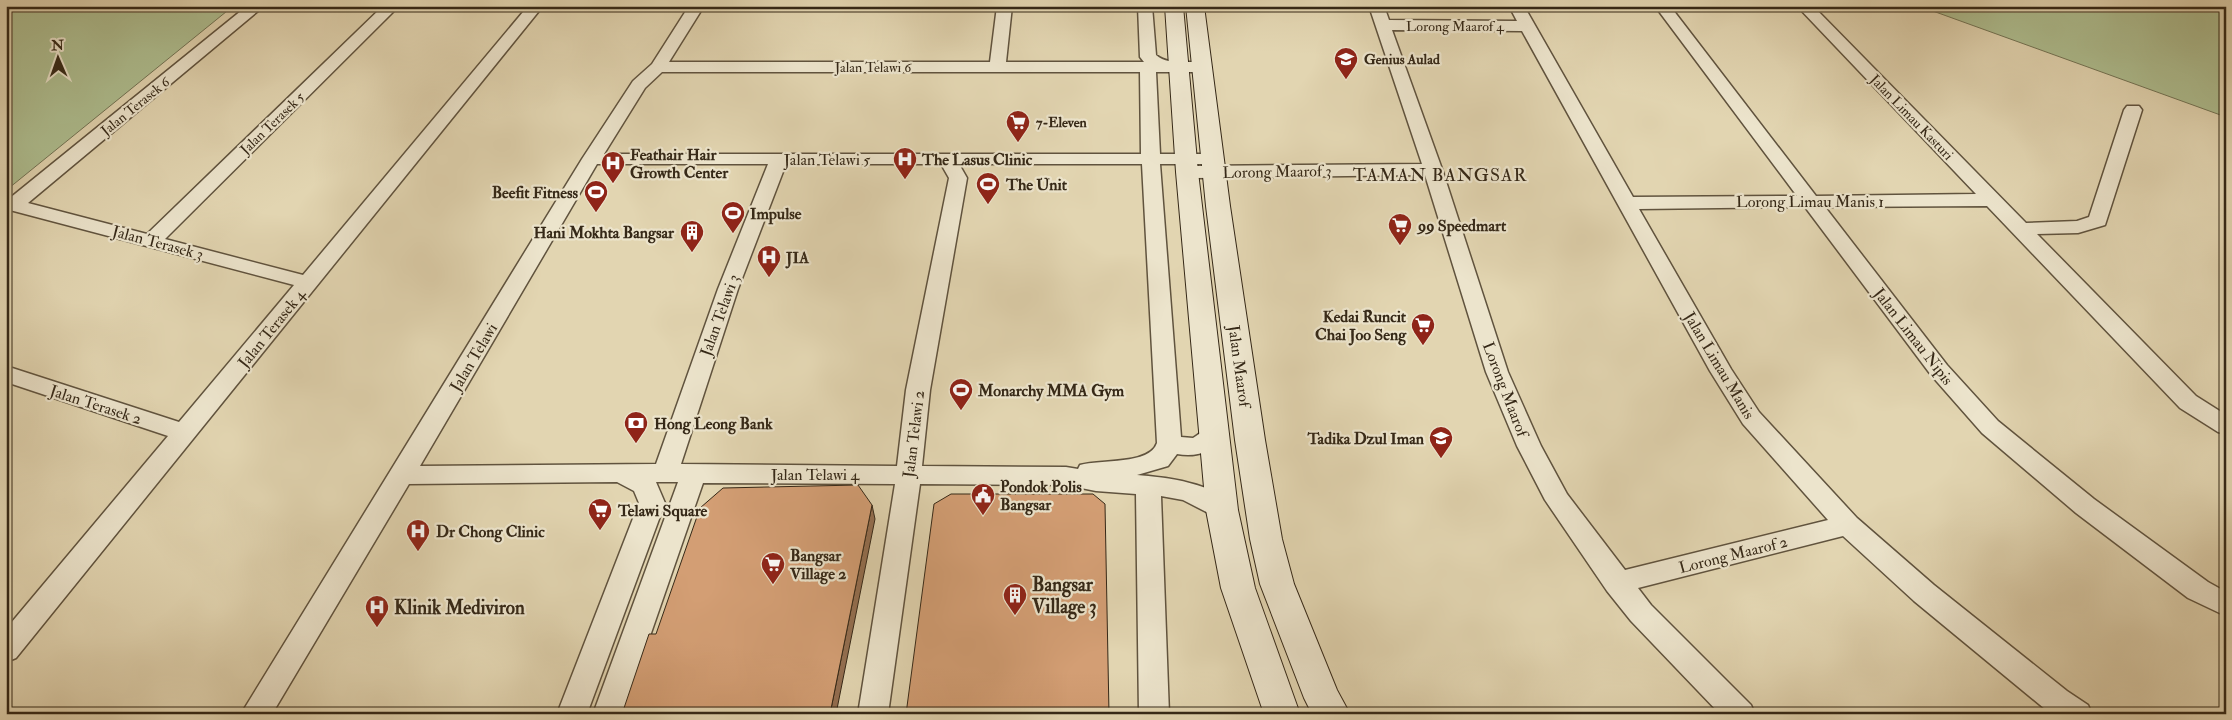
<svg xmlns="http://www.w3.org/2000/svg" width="2232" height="720" font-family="'IM FELL Double Pica',serif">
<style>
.green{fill:#aebe90;stroke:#727354}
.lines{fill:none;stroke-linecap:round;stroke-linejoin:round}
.street-casing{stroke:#60533e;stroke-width:3}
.secondary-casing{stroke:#352817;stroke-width:2}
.street{fill:#ece4cc;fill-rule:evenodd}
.secondary{fill:#ece4cc;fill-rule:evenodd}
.shaded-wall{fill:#946f51;stroke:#352817}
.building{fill:#d39e74;stroke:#352817}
.labels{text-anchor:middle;stroke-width:4.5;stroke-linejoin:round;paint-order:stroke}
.far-street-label{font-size:14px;fill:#352817;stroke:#ece4cc}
.far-poi-label{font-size:14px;font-weight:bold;fill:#352817;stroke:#ece4cc;text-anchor:start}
.poi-label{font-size:16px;font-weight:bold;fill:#352817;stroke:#ece4cc;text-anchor:start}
.street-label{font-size:16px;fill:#352817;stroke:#ece4cc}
.neighbourhood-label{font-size:18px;letter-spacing:1px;fill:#352817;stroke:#ece4cc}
.near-poi-label{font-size:19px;font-weight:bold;fill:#352817;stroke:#ece4cc;text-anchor:start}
</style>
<rect width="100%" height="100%" fill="#e2d5b1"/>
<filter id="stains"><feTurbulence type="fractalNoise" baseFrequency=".004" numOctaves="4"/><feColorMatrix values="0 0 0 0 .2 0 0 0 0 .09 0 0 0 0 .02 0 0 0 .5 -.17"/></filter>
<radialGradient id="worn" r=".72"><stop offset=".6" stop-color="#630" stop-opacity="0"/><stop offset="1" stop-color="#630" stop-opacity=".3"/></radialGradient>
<g class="green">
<path d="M6,6L232,7L9,188L6,187Z"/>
<path d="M1919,6H2226V117Z"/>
</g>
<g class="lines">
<g class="street-casing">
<g id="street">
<path d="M247,6H264L28,203L147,234L383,6H399L165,239L303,275L528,6H543L16,658L6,662V629L168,436L6,382V366L179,422L294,285L6,209V197L10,198Z"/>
<path d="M689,6H704L669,62H990L997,6H1012L1006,62H1144L1140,57L1138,6H1152L1156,55C1170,67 1192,59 1209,64L1211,67L1209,70L1203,72H1156L1160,154H1213L1219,155L1222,159L1219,163L1213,164H1160L1181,437L1193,438C1206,431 1205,422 1223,427L1226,433C1216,451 1197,458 1177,454L1168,466L1137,475C1164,477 1220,483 1235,510L1231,517L1222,520L1183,500L1161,496L1169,714H1139L1136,494L1096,491L1066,485L920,484L888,714H858L895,484L703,483L623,714H593L678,482H656L665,503L587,714H557L639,503L634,491L617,482L409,484L272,714H241L582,159L633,81L652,64ZM662,72H1140L1141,154H604L645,88ZM597,164H768L718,289L656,464L420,466ZM786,164H941L949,178L906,390L897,466L681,464L738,289ZM959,164H1142L1157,443C1150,465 1100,459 1080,465L1078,469L1066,467L922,466L930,390L967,178Z"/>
<path d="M1369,6H1384L1389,20L1517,21L1509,6H1524L1633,197L1797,196L1655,6H1670L1816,196L1976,194L1797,6H1813L2026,223L2077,221L2089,217L2124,110L2127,106H2139L2142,110L2105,225L2078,233L2037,234L2196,396L2226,415V434L2218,432L2180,408L1987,206L1825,207L1947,365L1998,421L2094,499L2208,582L2226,592V616L2188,598L2076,513L1982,433L1931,375L1805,207L1639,209L1731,369L1759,412L1857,518L1934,585L2067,691L2088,705L2092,714H2052L2045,709L1914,601L1843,536L1638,588L1651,605L1751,705L1755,714H1720L1631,621L1607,591L1545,500L1517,446L1486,372L1425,175L1196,178L1189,176L1187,172L1189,168L1196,166L1422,164ZM1392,30L1522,31L1710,371L1743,424L1828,520L1625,570L1567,494L1541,446L1508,372L1442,169Z"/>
</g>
</g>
<g class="secondary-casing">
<g id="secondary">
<path d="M1165,6H1183L1198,172L1238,510L1255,588L1300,714H1264L1221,588L1206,510L1176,172Z"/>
<path d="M1186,6H1204L1230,206L1265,440L1282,539L1294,584L1337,690L1350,714H1312L1304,698L1260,584L1250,539L1235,440L1206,206Z"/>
</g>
</g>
<use href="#street" class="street"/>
<use href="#secondary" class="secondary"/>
</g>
<path class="shaded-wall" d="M872,505L875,519L836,714H830Z"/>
<g class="building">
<path d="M858,485L872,505L830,714H622L649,634H656L700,508L723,488Z"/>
<path d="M951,494H1093L1105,504L1109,714H906L934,504Z"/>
</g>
<defs>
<g id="school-pin" transform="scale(1.25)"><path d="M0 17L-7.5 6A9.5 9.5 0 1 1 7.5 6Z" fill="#8f2418" stroke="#ece4cc"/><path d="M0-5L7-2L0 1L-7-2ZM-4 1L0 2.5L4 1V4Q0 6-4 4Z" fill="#fff"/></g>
<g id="supermarket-pin" transform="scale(1.25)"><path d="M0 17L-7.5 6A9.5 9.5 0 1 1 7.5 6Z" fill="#8f2418" stroke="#ece4cc"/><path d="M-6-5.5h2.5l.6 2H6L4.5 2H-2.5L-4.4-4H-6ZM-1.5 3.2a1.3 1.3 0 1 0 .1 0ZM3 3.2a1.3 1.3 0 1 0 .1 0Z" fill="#fff"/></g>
<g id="hospital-pin" transform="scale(1.25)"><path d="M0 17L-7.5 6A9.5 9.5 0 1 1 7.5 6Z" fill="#8f2418" stroke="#ece4cc"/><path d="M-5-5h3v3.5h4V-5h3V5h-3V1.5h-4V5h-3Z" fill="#fff"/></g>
<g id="stadium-pin" transform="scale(1.25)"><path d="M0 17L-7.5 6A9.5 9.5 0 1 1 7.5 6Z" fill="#8f2418" stroke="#ece4cc"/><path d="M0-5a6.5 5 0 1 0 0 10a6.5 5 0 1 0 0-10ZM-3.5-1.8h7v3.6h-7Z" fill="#fff"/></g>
<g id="building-pin" transform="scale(1.25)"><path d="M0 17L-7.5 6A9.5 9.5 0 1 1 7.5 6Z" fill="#8f2418" stroke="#ece4cc"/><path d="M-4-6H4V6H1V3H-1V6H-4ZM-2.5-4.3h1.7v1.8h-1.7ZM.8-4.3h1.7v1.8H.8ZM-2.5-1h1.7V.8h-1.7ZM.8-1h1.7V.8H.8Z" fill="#fff"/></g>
<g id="bank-pin" transform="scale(1.25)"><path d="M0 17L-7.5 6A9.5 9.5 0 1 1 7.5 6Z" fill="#8f2418" stroke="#ece4cc"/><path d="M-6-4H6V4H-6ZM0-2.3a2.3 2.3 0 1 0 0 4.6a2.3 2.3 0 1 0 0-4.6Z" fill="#fff"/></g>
<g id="civic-pin" transform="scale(1.25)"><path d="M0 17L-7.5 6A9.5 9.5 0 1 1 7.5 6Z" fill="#8f2418" stroke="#ece4cc"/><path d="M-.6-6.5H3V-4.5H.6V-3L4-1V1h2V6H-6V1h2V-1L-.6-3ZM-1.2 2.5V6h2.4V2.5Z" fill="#fff"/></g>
</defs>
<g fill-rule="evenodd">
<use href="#school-pin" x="1346" y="59"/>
<use href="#supermarket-pin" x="1018" y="122"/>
<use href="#hospital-pin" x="905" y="159"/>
<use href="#hospital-pin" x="613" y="163"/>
<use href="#stadium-pin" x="988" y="184"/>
<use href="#stadium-pin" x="596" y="192"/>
<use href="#stadium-pin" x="733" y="213"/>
<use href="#supermarket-pin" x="1400" y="225"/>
<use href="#building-pin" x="692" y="232"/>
<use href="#hospital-pin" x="769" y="257"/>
<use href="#supermarket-pin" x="1423" y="325"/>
<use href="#stadium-pin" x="961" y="390"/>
<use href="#bank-pin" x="636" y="423"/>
<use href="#school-pin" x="1441" y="438"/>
<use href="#civic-pin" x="983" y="495"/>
<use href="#supermarket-pin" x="600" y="510"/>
<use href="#hospital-pin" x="418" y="531"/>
<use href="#supermarket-pin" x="773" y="564"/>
<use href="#building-pin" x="1015" y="595"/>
<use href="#hospital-pin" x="377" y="607"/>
</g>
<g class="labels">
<g class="far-street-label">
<text x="1455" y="31">Lorong Maarof 4</text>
<text x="873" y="72">Jalan Telawi 6</text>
<text transform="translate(135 106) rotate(-39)" y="5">Jalan Terasek 6</text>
<text transform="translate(1912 117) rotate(46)" y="5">Jalan Limau Kasturi</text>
<text transform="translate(272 123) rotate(-44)" y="5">Jalan Terasek 5</text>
</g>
<g class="far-poi-label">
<text x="1364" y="64">Genius Aulad</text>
<text x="1036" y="127">7-Eleven</text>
</g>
<g class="poi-label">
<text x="630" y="160">Feathair Hair<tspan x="630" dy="18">Growth Center</tspan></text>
<text x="922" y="165">The Lasus Clinic</text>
<text x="1006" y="190">The Unit</text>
<text x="578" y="198" text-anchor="end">Beefit Fitness</text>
<text x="750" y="219">Impulse</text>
<text x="1418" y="231">99 Speedmart</text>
<text x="674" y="238" text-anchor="end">Hani Mokhta Bangsar</text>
<text x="786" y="263">JIA</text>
<text x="1406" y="322" text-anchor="end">Kedai Runcit<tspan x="1406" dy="18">Chai Joo Seng</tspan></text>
<text x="978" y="396">Monarchy MMA Gym</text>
<text x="654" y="429">Hong Leong Bank</text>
<text x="1424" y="444" text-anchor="end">Tadika Dzul Iman</text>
<text x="1000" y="492">Pondok Polis<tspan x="1000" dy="18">Bangsar</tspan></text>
<text x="618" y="516">Telawi Square</text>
<text x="436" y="537">Dr Chong Clinic</text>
<text x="790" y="561">Bangsar<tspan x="790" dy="18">Village 2</tspan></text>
</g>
<g class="street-label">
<text x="827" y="165">Jalan Telawi 5</text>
<text transform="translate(1277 171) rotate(-1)" y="6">Lorong Maarof 3</text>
<text x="1810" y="207">Lorong Limau Manis 1</text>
<text transform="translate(158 242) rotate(15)" y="6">Jalan Terasek 3</text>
<text transform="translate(719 315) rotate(-70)" y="6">Jalan Telawi 3</text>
<text transform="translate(271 328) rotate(-51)" y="6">Jalan Terasek 4</text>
<text transform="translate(1914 336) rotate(52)" y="6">Jalan Limau Nipis</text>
<text transform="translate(473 357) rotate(-59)" y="6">Jalan Telawi</text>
<text transform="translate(1720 365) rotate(59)" y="6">Jalan Limau Manis</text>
<text transform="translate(1240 366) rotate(82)" y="6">Jalan Maarof</text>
<text transform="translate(1506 389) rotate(69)" y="6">Lorong Maarof</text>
<text transform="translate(96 404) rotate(18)" y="6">Jalan Terasek 2</text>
<text transform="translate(913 434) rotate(-83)" y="6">Jalan Telawi 2</text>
<text x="815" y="480">Jalan Telawi 4</text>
<text transform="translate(1733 554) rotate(-14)" y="6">Lorong Maarof 2</text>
</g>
<g class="neighbourhood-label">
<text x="1440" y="181">TAMAN BANGSAR</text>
</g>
<g class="near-poi-label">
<text x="1032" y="591">Bangsar<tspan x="1032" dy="22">Village 3</tspan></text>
<text x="394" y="614">Klinik Mediviron</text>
</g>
</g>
<rect width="2232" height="720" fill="none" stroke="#e2d5b1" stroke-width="25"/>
<rect x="8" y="8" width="2217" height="705" fill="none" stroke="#352817" stroke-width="2.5"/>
<rect x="12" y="12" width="2207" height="695" fill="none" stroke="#352817"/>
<g transform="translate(58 58) rotate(358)" stroke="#ece4cc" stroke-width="4" paint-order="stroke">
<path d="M0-4L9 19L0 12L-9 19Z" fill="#352817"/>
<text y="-8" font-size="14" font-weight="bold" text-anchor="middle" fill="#352817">N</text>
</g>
<rect width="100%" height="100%" filter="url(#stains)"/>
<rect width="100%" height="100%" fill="url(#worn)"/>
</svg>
